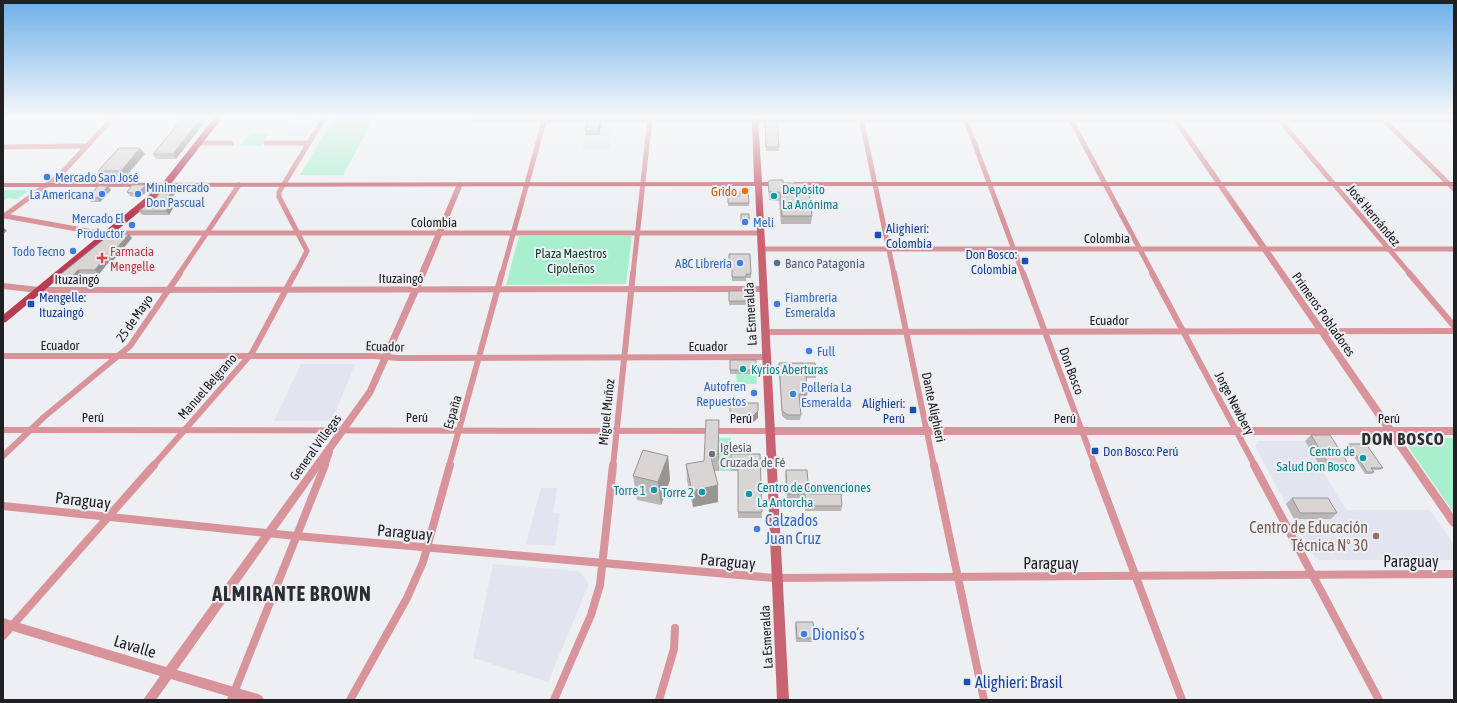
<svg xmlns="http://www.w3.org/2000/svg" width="1457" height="703" font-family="'Asap Condensed',sans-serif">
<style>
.built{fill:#e2e5f0}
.green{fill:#a8efce}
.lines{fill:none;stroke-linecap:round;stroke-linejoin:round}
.minor-far2{stroke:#d9939a;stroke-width:5}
.minor-far1{stroke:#d9939a;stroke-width:6}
.minor{stroke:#d9939a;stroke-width:8}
.tertiary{fill:#d9939a;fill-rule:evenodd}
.secondary{fill:#c86371;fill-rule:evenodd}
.primary{fill:#b93c54;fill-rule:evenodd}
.wall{fill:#bbb7b6}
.shaded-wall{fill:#989594}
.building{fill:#d9d5d4;stroke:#989594}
.shop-dot{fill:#3f7fe0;stroke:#eeeff2;stroke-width:1.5}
.food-dot{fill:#e8710a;stroke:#eeeff2;stroke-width:1.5}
.culture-dot{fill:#0f9aa8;stroke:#eeeff2;stroke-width:1.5}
.transit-dot{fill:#1a4fb4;stroke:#eeeff2;stroke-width:1.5}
.health-dot{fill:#e0444e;stroke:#eeeff2;stroke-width:1.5}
.service-dot{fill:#5c6f8a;stroke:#eeeff2;stroke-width:1.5}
.worship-dot{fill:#6b7280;stroke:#eeeff2;stroke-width:1.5}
.education-dot{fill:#8d6e63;stroke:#eeeff2;stroke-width:1.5}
.labels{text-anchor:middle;stroke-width:4;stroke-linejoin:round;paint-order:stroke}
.shop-label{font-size:13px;fill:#366cbe;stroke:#eeeff2;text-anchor:start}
.culture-label{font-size:13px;fill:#0d838f;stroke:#eeeff2;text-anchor:start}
.food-label{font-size:13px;fill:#c56008;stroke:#eeeff2;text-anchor:end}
.street-label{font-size:13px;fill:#202022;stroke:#eeeff2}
.transit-label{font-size:13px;fill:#164399;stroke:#eeeff2;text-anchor:start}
.health-label{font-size:13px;fill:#be3a42;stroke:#eeeff2;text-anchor:start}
.park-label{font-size:13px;fill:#0d412e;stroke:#eeeff2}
.service-label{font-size:13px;fill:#4e5e75;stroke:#eeeff2;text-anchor:start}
.worship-label{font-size:13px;fill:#5b616d;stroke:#eeeff2;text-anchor:start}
.near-street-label{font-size:16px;fill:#202022;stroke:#eeeff2}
.near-shop-label{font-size:16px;fill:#366cbe;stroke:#eeeff2;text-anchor:start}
.near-education-label{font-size:16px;fill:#785e54;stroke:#eeeff2;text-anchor:end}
.near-transit-label{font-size:16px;fill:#164399;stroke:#eeeff2;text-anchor:start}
.district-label{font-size:17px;font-weight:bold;letter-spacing:1px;fill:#2d2e31;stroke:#eeeff2}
.near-district-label{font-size:20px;font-weight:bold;letter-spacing:1px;fill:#2d2e31;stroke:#eeeff2}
</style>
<rect width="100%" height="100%" fill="#eeeff2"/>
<g class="built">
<path d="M294,118H317L305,136H290L288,129Z"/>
<path d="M588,125H613L609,150H582Z"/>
<path d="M301,364H355L332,421H274Z"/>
<path d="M1258,441H1305L1346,510H1430L1454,545V560H1320L1314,556L1255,446Z"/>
<path d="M541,488H557L553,513L560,514L555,546L526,544Z"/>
<path d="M493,564L579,571L589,584L548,682L473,658Z"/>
</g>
<g class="green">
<path d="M334,118H374L343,175H300Z"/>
<path d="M259,132L267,135L261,146H240L248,135Z"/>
<path d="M3,190H26L27,192L17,199L8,198L4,200Z"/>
<path d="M519,236H632L626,284L506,285Z"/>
<path d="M736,374H756L757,384H737Z"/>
<rect x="719" y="438" width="12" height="33"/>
<path d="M1402,438H1454V513Z"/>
</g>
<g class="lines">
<g class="minor-far2">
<path d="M861,118L894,274"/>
<path d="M965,118L1023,274"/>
<path d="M1070,118L1153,274"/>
<path d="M1278,118L1410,274"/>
<path d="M1383,119L1454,189"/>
<path d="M474,120H1454"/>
<path d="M199,143H231"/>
<path d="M266,143H309"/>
<path d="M3,147L87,146"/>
<path d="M4,216L60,175L113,118"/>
<path d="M5,216L99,233H760"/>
<path d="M761,249H1454"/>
<path d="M179,274L239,185"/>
<path d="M295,274L307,251L279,197V192L324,118"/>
<path d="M502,274L545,118"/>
<path d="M633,274L650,118"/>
</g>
<g class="minor-far1">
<path d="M894,273L934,466"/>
<path d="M1023,273L1095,466"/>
<path d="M1152,273L1255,466"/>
<path d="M1409,273L1454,326"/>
<path d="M3,286L39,290L762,289"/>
<path d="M765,332L1454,331"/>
<path d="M3,356H374L399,358L766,357"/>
<path d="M3,430L769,431"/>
<path d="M3,456L44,417L130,346L180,273"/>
<path d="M153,466L252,353L295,273"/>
<path d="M325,466L330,452"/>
<path d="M449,466L502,273"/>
<path d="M613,466L633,273"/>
</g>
<g class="minor">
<path d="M934,465L984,700"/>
<path d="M1094,465L1182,700"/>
<path d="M1254,465L1379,700"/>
<path d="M3,506L296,536L774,578L1454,574"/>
<path d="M3,636L154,465"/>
<path d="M231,700L325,465"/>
<path d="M350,700L407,598L423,562L450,465"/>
<path d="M554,700L591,615L600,585L613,465"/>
<path d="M659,700L674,649L675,628"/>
</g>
<g class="tertiary">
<path d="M1171,118H1177L1393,427H1454V435H1398L1454,515V527L1451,526L1388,435H769L766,433L765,431L766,429L769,427H1383Z"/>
<path d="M460,182L463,184L420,289L373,394L177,670L258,694L262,696L264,700H240L171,679L156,700H143L160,676L3,628V618L166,667L367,390L412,289L457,184Z"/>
</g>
<g class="secondary">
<path d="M752,118H758L762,182H781L785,184L781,186H762L789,700H777L755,186L3,187V183L754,182Z"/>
<rect x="794" y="182" width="660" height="4"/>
</g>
<path class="primary" d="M214,118H222L167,189L6,322L3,323V315L161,185Z"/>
</g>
<g class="wall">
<path d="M183,118L176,159H156L153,154Z"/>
<path d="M600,121L601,125L599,135H586L585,131Z"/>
<path d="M765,122L779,147V151H766Z"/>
<path d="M145,154L125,177H103L98,171Z"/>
<path d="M768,182L783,183L812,216L811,224H781L779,201L769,200Z"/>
<path d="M179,188L167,205L173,208L169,215H142L139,211Z"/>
<path d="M111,190L100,202H91L88,198Z"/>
<path d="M149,190L139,198L130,196L127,192Z"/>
<path d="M748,191L749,206H728V196H740Z"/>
<path d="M741,214L749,224L746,226H741Z"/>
<path d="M132,238L112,262H109L99,274H82L75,283H60L56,278Z"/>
<path d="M729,254L751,274V278H746V281H732V266H729Z"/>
<path d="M729,291L752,301V305H729Z"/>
<path d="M730,360L756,370V374H730Z"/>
<path d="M779,363L816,373V378H806L807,394V399H800L801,415L800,420H787L782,416L779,369Z"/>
<path d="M730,403L758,411V418L753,422H730Z"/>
<path d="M719,420V471H714L718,502L693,507L687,481L686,464L704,461Z"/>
<path d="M1311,435L1349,465L1342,471H1323L1305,441Z"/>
<path d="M1349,444L1383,468L1380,470H1373L1374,472L1372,474H1365L1347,446Z"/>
<path d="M731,454H760L762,518H738V471H731Z"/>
<path d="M668,456L670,480L661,505L637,500L633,476Z"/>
<path d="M786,470L809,494L842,506L841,511H805L804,499H787L785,475Z"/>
<path d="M1292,498L1337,513L1331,519H1294L1286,504Z"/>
<path d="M796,622L815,638L814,642H796L795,626Z"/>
</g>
<g class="shaded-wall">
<path d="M201,118H208L176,159L173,154Z"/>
<path d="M600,121L601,125L599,135L598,131Z"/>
<path d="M140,148L145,154L125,177L121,171Z"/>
<path d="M146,185L149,190L139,198L136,194Z"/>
<path d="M177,185L179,188L164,208L162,205Z"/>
<path d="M108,186L111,190L100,202L97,198Z"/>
<path d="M171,205L173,208L169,215L166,211Z"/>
<path d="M749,220V224L746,226V222Z"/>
<path d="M3,227L7,231L3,234Z"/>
<path d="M129,234L132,238L112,262L109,257Z"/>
<path d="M105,257L109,262L99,274L95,270Z"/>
<path d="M78,270L82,274L75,283L71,278Z"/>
<path d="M758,411V418L753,422V416Z"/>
<path d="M719,420V471L718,454Z"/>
<path d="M668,456L670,480L661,505L658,482Z"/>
<path d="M718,485V502L693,507L692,491Z"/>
</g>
<g class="building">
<path d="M183,118H201L173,154H153Z"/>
<path d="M587,121H600L598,131H585Z"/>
<path d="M767,121H777L779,147H766L765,122Z"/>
<path d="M119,148H140L121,171H98Z"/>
<path d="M771,180H783V183H808L812,216H782L780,192H769L768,182Z"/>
<path d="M132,185H146L136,194L127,192Z"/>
<path d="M177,185L162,205H171L166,211H139L147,205H151L159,194L168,187Z"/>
<path d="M98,186H108L97,198H88Z"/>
<path d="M740,191H748L749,203H728V196H740Z"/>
<path d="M741,214H749V220L746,222H741Z"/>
<path d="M113,234H129L109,257H105L95,270H78L71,278H56L108,236Z"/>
<path d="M729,254H750L751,274H746V277H732V262H729Z"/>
<path d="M729,291H751L752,301H729Z"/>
<rect x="730" y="360" width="26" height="10"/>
<path d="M779,363H815L816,373H806L807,394H799L801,415H788L782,411Z"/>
<path d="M730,403H758V411L753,416H730Z"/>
<path d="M706,420H719L718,454H710L718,485L692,491L686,464L704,461Z"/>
<path d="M1311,435H1330L1349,465H1329Z"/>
<path d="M1349,444H1366L1383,468H1371L1374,472H1367Z"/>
<path d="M643,450L668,456L658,482L633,476Z"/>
<path d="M731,454H760L762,512H738V466H731Z"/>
<path d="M786,470H807L809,494H841L842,506H806L805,494H787Z"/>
<path d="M1292,498H1328L1337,513H1300Z"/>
<path d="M796,622H813L815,638H797Z"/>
</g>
<linearGradient id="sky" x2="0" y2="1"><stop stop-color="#6eb0ea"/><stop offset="0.54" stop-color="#f7f8f9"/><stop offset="1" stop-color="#f7f8f9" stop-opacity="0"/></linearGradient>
<rect width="1457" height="217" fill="url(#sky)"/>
<g class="shop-dot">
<circle cx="47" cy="177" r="4"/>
<circle cx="102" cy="194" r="4"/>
<circle cx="138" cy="194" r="4"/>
<circle cx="745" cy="222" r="4"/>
<circle cx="132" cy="225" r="4"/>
<circle cx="73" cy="251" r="4"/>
<circle cx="740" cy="263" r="4"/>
<circle cx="777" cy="304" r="4"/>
<circle cx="809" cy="351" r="4"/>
<circle cx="754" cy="393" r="4"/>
<circle cx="793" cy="394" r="4"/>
<circle cx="757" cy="529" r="4"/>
<circle cx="804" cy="634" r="4"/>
</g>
<circle class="food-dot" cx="745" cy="191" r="4"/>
<g class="culture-dot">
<circle cx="774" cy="196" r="4"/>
<circle cx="743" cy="369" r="4"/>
<circle cx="1363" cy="458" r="4"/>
<circle cx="654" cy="490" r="4"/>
<circle cx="702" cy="492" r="4"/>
<circle cx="749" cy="494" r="4"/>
</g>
<g class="transit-dot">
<rect x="874" y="231" width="8" height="8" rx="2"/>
<rect x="1021" y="257" width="8" height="8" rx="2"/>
<rect x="27" y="300" width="8" height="8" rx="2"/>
<rect x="909" y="406" width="8" height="8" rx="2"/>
<rect x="1091" y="447" width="8" height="8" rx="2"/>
<rect x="963" y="678" width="8" height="8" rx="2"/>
</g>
<path class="health-dot" d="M100 252h4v4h4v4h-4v4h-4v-4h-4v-4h4z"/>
<circle class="service-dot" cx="777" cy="263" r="4"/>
<circle class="worship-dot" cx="712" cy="454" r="4"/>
<circle class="education-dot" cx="1376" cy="536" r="4"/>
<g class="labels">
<g class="shop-label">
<text x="55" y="182">Mercado San José</text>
<text x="146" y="192">Minimercado<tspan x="146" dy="15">Don Pascual</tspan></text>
<text x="94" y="199" text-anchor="end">La Americana</text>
<text x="124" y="223" text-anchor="end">Mercado El<tspan x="124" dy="15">Productor</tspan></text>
<text x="753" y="227">Meli</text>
<text x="65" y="256" text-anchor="end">Todo Tecno</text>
<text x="732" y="268" text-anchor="end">ABC Librería</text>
<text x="785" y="302">Fiambrería<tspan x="785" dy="15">Esmeralda</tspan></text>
<text x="817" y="356">Full</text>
<text x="746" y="391" text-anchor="end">Autofren<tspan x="746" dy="15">Repuestos</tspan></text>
<text x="801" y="392">Pollería La<tspan x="801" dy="15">Esmeralda</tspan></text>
</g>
<g class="culture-label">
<text x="782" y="194">Depósito<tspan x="782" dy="15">La Anónima</tspan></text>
<text x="751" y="374">Kyrios Aberturas</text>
<text x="1355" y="456" text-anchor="end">Centro de<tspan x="1355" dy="15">Salud Don Bosco</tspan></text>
<text x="757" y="492">Centro de Convenciones<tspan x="757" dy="15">La Antorcha</tspan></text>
<text x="646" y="495" text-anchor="end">Torre 1</text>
<text x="694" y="497" text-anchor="end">Torre 2</text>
</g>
<g class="food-label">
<text x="737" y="196">Grido</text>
</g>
<g class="street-label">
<text transform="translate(1374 215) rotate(50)" y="5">José Hernández</text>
<text x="434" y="227">Colombia</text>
<text x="1107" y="243">Colombia</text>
<text x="401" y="283">Ituzaingó</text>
<text x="77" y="284">Ituzaingó</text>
<text transform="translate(750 314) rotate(-93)" y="5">La Esmeralda</text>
<text transform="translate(1324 314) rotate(55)" y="5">Primeros Pobladores</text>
<text transform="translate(134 318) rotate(-55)" y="5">25 de Mayo</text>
<text x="1109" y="325">Ecuador</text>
<text x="60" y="350">Ecuador</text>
<text transform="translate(385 346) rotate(2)" y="5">Ecuador</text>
<text x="708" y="351">Ecuador</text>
<text transform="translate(1072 371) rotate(70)" y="5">Don Bosco</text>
<text transform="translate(207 386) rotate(-49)" y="5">Manuel Belgrano</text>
<text transform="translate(1235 403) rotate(62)" y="5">Jorge Newbery</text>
<text transform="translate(934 407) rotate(78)" y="5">Dante Alighieri</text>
<text transform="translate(452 412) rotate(-74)" y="5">España</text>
<text transform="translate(606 412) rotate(-84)" y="5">Miguel Muñoz</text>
<text x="93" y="422">Perú</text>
<text x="417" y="422">Perú</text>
<text x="741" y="423">Perú</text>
<text x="1065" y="423">Perú</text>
<text x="1389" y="423">Perú</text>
<text transform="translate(315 447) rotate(-54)" y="5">General Villegas</text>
<text transform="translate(766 637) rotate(-93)" y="5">La Esmeralda</text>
</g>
<g class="transit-label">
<text x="886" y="233">Alighieri:<tspan x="886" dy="15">Colombia</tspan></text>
<text x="1017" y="259" text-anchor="end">Don Bosco:<tspan x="1017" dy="15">Colombia</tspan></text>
<text x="39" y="302">Mengelle:<tspan x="39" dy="15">Ituzaingó</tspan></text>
<text x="905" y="408" text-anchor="end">Alighieri:<tspan x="905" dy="15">Perú</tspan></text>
<text x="1103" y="456">Don Bosco: Perú</text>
</g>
<g class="health-label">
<text x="110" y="256">Farmacia<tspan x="110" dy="15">Mengelle</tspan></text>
</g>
<g class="park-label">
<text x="571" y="258">Plaza Maestros<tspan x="571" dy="15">Cipoleños</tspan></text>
</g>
<g class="service-label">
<text x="785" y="268">Banco Patagonia</text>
</g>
<g class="worship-label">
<text x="720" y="452">Iglesia<tspan x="720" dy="15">Cruzada de Fé</tspan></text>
</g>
<g class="near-street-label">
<text transform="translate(83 500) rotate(6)" y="6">Paraguay</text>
<text transform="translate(405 532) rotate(5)" y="6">Paraguay</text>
<text transform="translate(728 561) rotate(5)" y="6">Paraguay</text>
<text x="1411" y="567">Paraguay</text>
<text x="1051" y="569">Paraguay</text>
<text transform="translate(135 646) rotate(17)" y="6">Lavalle</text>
</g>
<g class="near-shop-label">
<text x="765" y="526">Calzados<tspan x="765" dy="18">Juan Cruz</tspan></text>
<text x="812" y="640">Dioniso´s</text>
</g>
<g class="near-education-label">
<text x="1368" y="533">Centro de Educación<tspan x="1368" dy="18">Técnica N° 30</tspan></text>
</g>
<g class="near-transit-label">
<text x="975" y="688">Alighieri: Brasil</text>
</g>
<g class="district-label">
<text x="1403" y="445">DON BOSCO</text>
</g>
<g class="near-district-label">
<text x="292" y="601">ALMIRANTE BROWN</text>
</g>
</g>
<rect width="1457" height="703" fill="none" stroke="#202022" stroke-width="8"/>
</svg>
